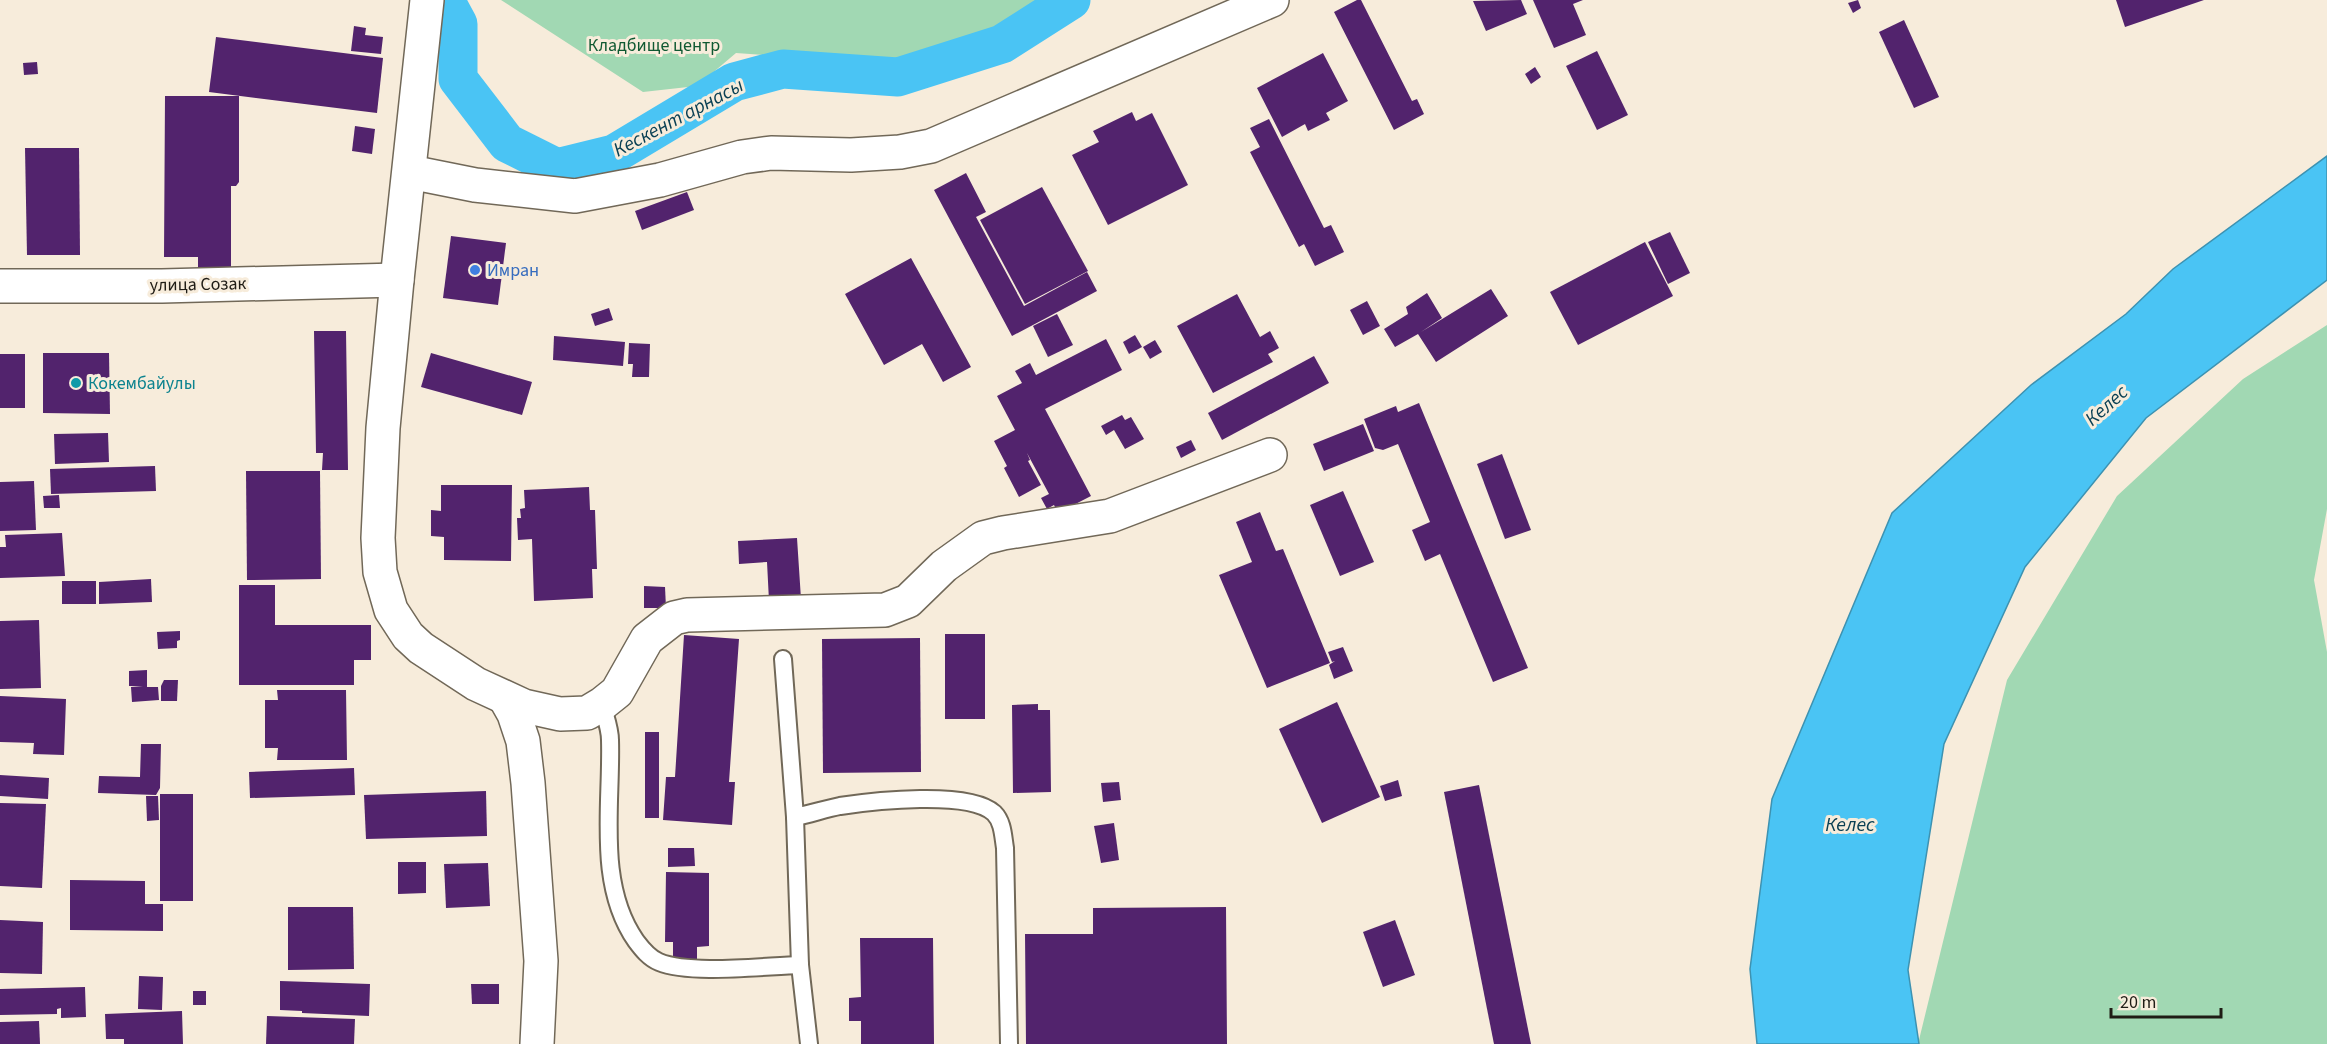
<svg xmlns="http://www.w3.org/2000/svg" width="2327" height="1044" font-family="'Source Sans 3',sans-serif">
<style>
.green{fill:#a1d8b3}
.water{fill:#4ac4f4;stroke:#3d92b1;stroke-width:1.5}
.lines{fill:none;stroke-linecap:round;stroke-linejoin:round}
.canal{stroke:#4ac4f4;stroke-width:39}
.building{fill:#52236d}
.lane-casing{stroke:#716858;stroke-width:20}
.street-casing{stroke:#716858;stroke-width:36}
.lane{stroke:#fff;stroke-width:16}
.street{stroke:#fff;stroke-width:33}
.shop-dot{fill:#3f7fe0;stroke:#f7ecdb;stroke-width:2}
.culture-dot{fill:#0f9aa8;stroke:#f7ecdb;stroke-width:2}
.labels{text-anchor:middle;stroke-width:6;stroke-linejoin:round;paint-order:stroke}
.park-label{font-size:18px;fill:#0f5932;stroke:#f7ecdb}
.shop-label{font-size:18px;fill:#366cbe;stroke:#f7ecdb;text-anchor:start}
.street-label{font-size:18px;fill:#1f1c15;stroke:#f7ecdb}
.culture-label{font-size:18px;fill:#0d838f;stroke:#f7ecdb;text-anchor:start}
.water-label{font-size:20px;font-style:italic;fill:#0a4054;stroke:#f7ecdb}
</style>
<rect width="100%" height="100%" fill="#f7ecdb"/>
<g class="green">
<path d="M501,0H1052L937,59L831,60L736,53L697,86L643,92Z"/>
<path d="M2327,325V509L2314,580L2327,652V1044H1918L2007,680L2117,496L2243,379Z"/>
</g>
<path class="water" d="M2327,156V280L2146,418L2025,567L1944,744L1908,970L1919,1044H1757L1750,969L1772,799L1892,513L2031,385L2126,314L2173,269Z"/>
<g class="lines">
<path class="canal" d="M445,0L458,24V79L507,143L557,168L614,154L734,82L783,69L898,77L1002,44L1071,0"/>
</g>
<g class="building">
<path d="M1357,0H1361L1412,101L1417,99L1424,114L1394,130L1334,12Z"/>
<path d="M1521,0L1527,14L1486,31L1473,1Z"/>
<path d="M1533,0H1583L1573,4L1586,35L1554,48Z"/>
<path d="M1858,0L1861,8L1853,13L1848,3Z"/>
<path d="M2116,0H2204L2125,27Z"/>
<path d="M1904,20L1939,97L1914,108L1879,32Z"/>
<path d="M354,26L366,28L365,35L383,37L381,54L351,51Z"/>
<path d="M216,37L383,58L377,113L209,92Z"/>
<path d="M1597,51L1628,115L1597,130L1566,66Z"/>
<path d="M1323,53L1348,101L1326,113L1330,120L1308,131L1305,124L1282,137L1257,88Z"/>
<path d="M37,62L38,74L24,75L23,63Z"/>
<path d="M1535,67L1541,77L1531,84L1525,74Z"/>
<path d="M165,96H239V182L236,186H231V270H198V257H164Z"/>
<path d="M1132,112L1136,121L1152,113L1188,185L1108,225L1072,155L1099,142L1093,131Z"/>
<path d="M1269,119L1324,228L1331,225L1344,252L1315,266L1304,244L1299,247L1250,152L1260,147L1250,128Z"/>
<path d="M355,126L375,129L372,154L352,151Z"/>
<path d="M25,148H79L80,255H27Z"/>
<path d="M966,173L986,212L976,217L1024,306L1087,272L1097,291L1012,336L934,190Z"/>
<path d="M1042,187L1088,271L1025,304L980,220Z"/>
<path d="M687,192L694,210L642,230L635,211Z"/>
<path d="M1670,232L1690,273L1668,284L1648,242Z"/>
<path d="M451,236L506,243L498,305L443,298Z"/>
<path d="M1645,242L1673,296L1578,345L1550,292Z"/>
<path d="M911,258L971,367L943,382L922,344L884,365L845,294Z"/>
<path d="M1491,289L1508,316L1436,362L1418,334L1395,347L1384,329L1408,314L1406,307L1427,293L1442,318L1421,332Z"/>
<path d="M1237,294L1260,337L1270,331L1279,348L1268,354L1273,362L1213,393L1177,326Z"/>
<path d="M1367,301L1380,326L1363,335L1350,310Z"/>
<path d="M609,308L613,320L595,326L591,314Z"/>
<path d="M1057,314L1073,345L1048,357L1033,326Z"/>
<path d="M314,331H346L348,470H322L323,453H316Z"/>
<path d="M1135,335L1142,347L1129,354L1123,342Z"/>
<path d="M554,336L625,342L623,366L553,360Z"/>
<path d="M1106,339L1122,370L1045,409L1091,496L1058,513L1054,505L1047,509L1041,498L1049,494L1027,453L1030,460L1028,461L1041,485L1019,497L1004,468L1007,466L994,441L1015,430L997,396L1022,383L1015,371L1030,363L1036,375Z"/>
<path d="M1155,340L1162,352L1150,359L1143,347Z"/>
<path d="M629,343L650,344L649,377H632L633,364H628Z"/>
<path d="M43,353H109L110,414L43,413Z"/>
<path d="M431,353L532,382L522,415L421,387Z"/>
<rect x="0" y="354" width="25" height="54"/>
<path d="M1314,356L1329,383L1222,440L1208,413Z"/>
<path d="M1419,403L1528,668L1493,682L1440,554L1425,561L1412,530L1430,522L1398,444L1383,450L1375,448L1364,419L1396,406L1398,412Z"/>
<path d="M1122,415L1125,420L1131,417L1144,439L1125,449L1114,430L1106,435L1101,426Z"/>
<path d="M1363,424L1374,451L1324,471L1313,444Z"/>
<path d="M108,433L109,462L55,464L54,434Z"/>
<path d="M1191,440L1196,450L1181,458L1176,447Z"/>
<path d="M1502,454L1531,530L1505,539L1477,464Z"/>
<path d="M155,466L156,491L51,494L50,469Z"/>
<path d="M246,471H320L321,579L247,580Z"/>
<path d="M34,481L36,530L0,531V482Z"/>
<path d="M441,485H512L511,561L444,560V537L431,536V510L441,511Z"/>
<path d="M589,487L590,510H595L597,569H592L593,598L534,601L532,539L518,540L517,518H521L520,509L525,508L524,490Z"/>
<path d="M1343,491L1374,562L1340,576L1310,505Z"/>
<path d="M59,495L60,508H44L43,496Z"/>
<path d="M1260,512L1276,551L1283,549L1330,663L1267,688L1219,575L1252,562L1236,522Z"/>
<path d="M62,533L65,576L0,578V547H6L5,535Z"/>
<path d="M797,538L801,599L769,601L767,562L739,564L738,541Z"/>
<path d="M151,579L152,602L99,604V582Z"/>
<rect x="62" y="581" width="34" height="23"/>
<path d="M239,585H275V625H371V660H354V685H239Z"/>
<path d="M644,586L665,587L666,608H644Z"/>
<path d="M39,620L41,688L0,689V621Z"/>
<path d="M180,631V640L177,641V648L158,649L157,632Z"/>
<rect x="945" y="634" width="40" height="85"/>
<path d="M684,635L739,639L729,782H735L732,825L663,820L666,777H675Z"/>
<path d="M920,638L921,772L823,773L822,639Z"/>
<path d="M1343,647L1353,671L1334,679L1329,665L1335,661L1332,662L1328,652Z"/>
<path d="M147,670V687H158L159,700L132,702L131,687L143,686H129V671Z"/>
<path d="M164,680H178L177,701H161V686Z"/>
<path d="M277,690H346L347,760H277L278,748H265V700H278Z"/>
<path d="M0,696L66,699L64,755L33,754L34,743L0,742Z"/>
<path d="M1337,702L1380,797L1322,823L1279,729Z"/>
<path d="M1038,704V710H1050L1051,792L1013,793L1012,705Z"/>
<rect x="645" y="732" width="14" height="86"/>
<path d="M141,744H161L160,788L156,795L98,793L99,776L140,777Z"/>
<path d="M354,768L355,795L250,798L249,772Z"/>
<path d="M0,775L49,778L48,799L0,796Z"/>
<path d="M1398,780L1402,796L1385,801L1380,786Z"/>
<path d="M1119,782L1121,800L1103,802L1101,783Z"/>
<path d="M1479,785L1531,1044H1494L1444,792Z"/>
<path d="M486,791L487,836L366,839L364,795Z"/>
<rect x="160" y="794" width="33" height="107"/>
<path d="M146,796H158L159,820L147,821Z"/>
<path d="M0,803L46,804L42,888L0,886Z"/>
<path d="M1114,823L1119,860L1101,863L1094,826Z"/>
<path d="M668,848H694L695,866L668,867Z"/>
<path d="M398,862H426V893L398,894Z"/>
<path d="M488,863L490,906L446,908L444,864Z"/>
<path d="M666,872L709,873V946L697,947V961H673V942H665Z"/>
<path d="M70,880L145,881V904H163V931L70,930Z"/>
<path d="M288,907H353L354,969L288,970Z"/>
<path d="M1226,907L1227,1044H1026L1025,934H1093V908Z"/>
<path d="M0,920L43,922L42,974L0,973Z"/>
<path d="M1395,920L1415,975L1383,987L1363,932Z"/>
<path d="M860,938H933L934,1044H861V1021H849V998L861,997Z"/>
<path d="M139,976L163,977L162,1010L138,1009Z"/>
<path d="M280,981L370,984L369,1016L302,1013V1011L280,1010Z"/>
<path d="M471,984H499V1004H472Z"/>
<path d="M85,987L86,1017L61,1018V1008L57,1009V1014L0,1015V989Z"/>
<rect x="193" y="991" width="13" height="14"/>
<path d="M182,1011L183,1044H124V1039H106L105,1014Z"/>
<path d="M267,1016L355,1019L354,1044H266Z"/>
<path d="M39,1021L40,1044H0V1022Z"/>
</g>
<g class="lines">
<g class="lane-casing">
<g id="lane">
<path d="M783,659L795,817L800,965L809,1044"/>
<path d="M602,704C605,716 610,728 610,740C612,805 596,884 636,941C642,949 649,958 659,962C690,975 764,966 800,965"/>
<path d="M795,817C810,814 825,809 840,806C873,801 969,790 994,813C1003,822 1003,836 1005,848L1009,1044"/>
</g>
</g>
<g class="street-casing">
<g id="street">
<path d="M427,0L397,280L383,428L378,538L380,572L391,610L408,636L421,648L476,684L524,706L560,714L587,713L602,704L617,692L647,639L674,618L687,615L885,610L908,601L944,566L983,538L1003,533L1110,516L1270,455"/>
<path d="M410,172L475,185L575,196L660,180L742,157L771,153L851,155L900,152L931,146L1272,0"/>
<path d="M0,286H162L397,280"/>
<path d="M505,698L514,714L523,741L528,783L541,961L537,1044"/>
</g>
</g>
<use href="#lane" class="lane"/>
<use href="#street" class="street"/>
</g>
<circle class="shop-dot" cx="475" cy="270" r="6"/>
<circle class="culture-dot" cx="76" cy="383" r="6"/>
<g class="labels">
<g class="park-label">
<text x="654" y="51">Кладбище центр</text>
</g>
<g class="shop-label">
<text x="487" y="276">Имран</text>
</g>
<g class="street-label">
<text transform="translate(198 284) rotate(-1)" y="6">улица Созак</text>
</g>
<g class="culture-label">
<text x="88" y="389">Кокембайулы</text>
</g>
<g class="water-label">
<text transform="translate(678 117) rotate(-28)" y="7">Кескент арнасы</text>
<text transform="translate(2106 405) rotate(-42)" y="7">Келес</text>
<text x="1850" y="831">Келес</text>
</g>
</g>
<path d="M2111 1008v9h110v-9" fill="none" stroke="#1f1c15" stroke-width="3"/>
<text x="2120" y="1008" font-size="18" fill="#1f1c15" stroke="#f7ecdb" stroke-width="4.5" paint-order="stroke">20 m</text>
</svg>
